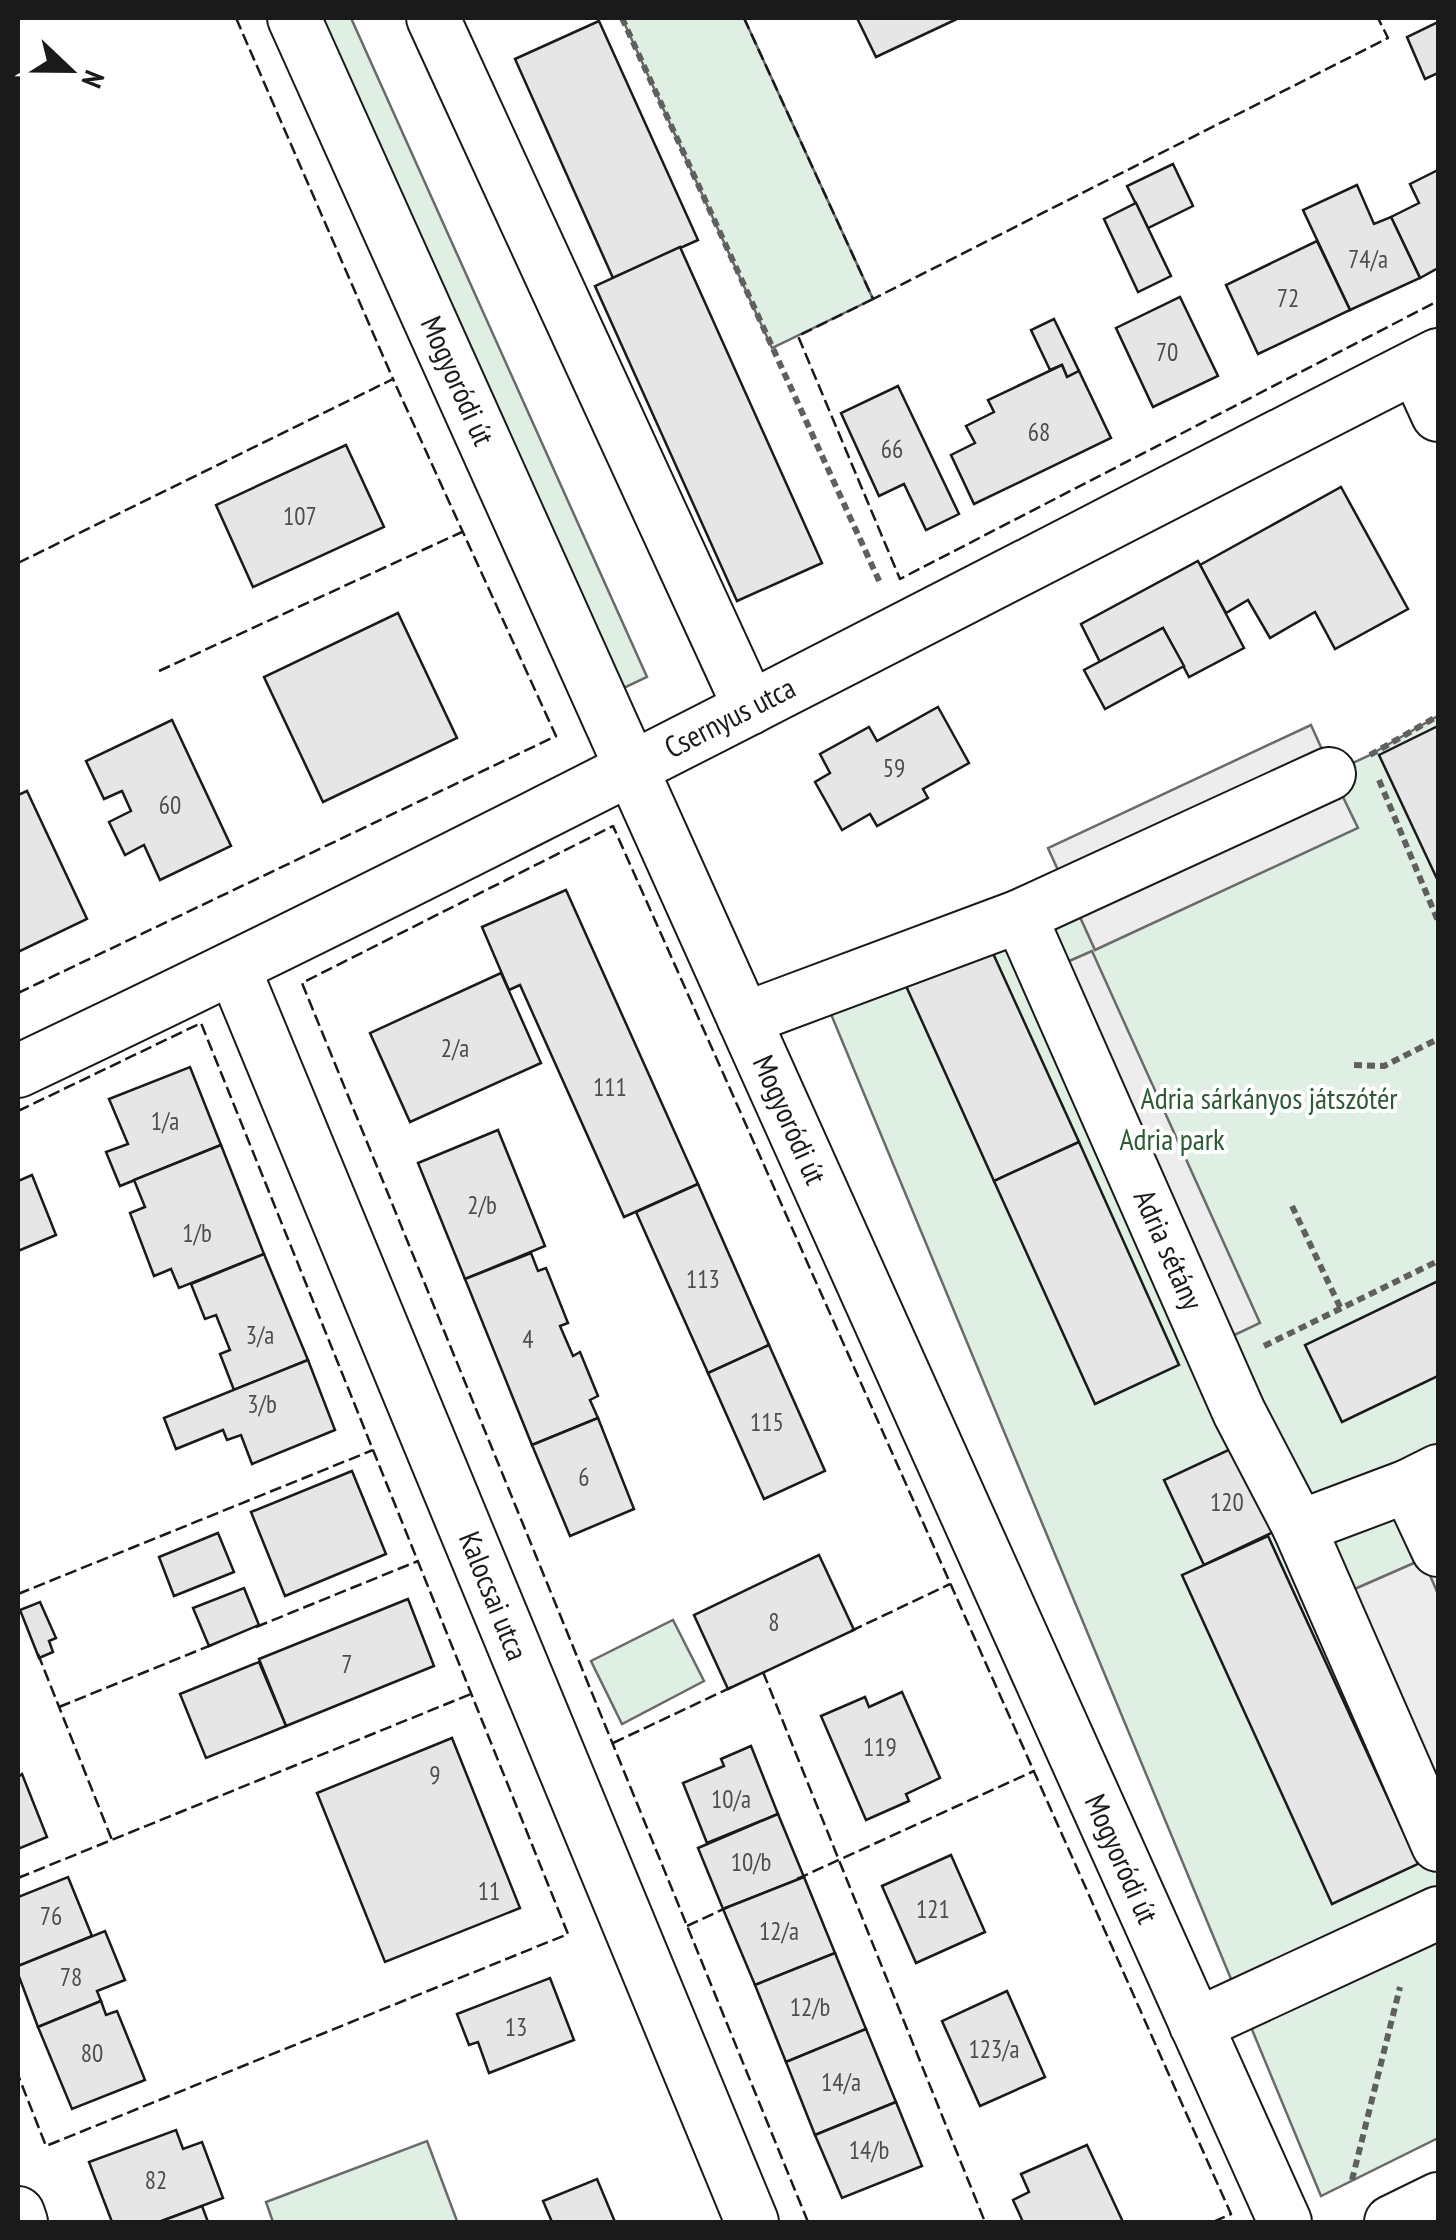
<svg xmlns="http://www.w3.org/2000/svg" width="1456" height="2240" font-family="'PT Sans Narrow',sans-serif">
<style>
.green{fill:#e0efe3;stroke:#6a6a6a;stroke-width:2.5}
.parking{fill:#ededed;stroke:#6a6a6a;stroke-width:2.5}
.building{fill:#e6e6e6;stroke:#1a1a1a;stroke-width:2.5}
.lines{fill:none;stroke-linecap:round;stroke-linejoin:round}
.minor-casing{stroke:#1a1a1a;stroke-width:56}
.path{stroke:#5f5f5f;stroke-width:6;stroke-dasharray:8 5;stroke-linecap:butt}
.minor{stroke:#fff;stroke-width:52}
.fence{stroke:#1a1a1a;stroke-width:2.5;stroke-dasharray:12 5;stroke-linecap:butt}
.labels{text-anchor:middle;stroke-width:8;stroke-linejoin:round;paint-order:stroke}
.number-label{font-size:25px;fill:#4d4d4d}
.street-label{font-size:30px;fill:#1a1a1a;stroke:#fff}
.park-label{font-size:30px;fill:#2b5a34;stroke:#fff}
</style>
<rect width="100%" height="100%" fill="#fff"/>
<g class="green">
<path d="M307,18H351L647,677L609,695Z"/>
<path d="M622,18H744L873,299L772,348Z"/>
<path d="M1438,716V2138L1321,2196L821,990L1020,916L1368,756Z"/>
<path d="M673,1620L704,1681L622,1724L591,1661Z"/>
<path d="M427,2141L457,2221L273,2222L266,2202Z"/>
</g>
<g class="parking">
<path d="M1311,725L1324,754L1062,879L1048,848Z"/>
<path d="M1342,795L1358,828L1095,950L1080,917Z"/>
<path d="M1092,951L1260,1323L1228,1338L1058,966Z"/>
<path d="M1423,1559L1438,1594V1804L1341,1595Z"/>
</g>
<g class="building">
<path d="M857,18H959L876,57Z"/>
<path d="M599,21L698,240L613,278L515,59Z"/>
<path d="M1438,22V73L1425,79L1407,37Z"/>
<path d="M1173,164L1193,206L1148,228L1127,186Z"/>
<path d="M1438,170V268L1420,278L1391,217L1419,203L1410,184Z"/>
<path d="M1357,185L1374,224L1391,217L1420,278L1350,310L1303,210Z"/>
<path d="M1136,203L1171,276L1138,292L1104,219Z"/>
<path d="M1317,241L1350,310L1258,354L1226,285Z"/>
<path d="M680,247L822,563L737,601L595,286Z"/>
<path d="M1180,297L1218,376L1153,407L1116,328Z"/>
<path d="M1054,319L1079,371L1067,377L1062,365L1050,370L1031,330Z"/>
<path d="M1062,365L1067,377L1079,371L1111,438L974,504L951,455L975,443L966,426L994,412L988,400Z"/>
<path d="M898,386L959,514L926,530L904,484L879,496L841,413Z"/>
<path d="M346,445L384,527L253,587L216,505Z"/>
<path d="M1341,487L1408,609L1335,649L1315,612L1270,638L1248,600L1226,613L1200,565Z"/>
<path d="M1198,561L1244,648L1189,677L1163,628L1100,662L1081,624Z"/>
<path d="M398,613L457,738L323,802L264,677Z"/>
<path d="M1163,628L1184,666L1105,709L1084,670Z"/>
<path d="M938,707L969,763L923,789L928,798L877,826L870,814L842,830L815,782L830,773L820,754L869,727L877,741Z"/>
<path d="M172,720L231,846L160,880L144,845L125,855L109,822L131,811L122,791L104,799L86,761Z"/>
<path d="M1438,726V881L1379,755Z"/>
<path d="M27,791L87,919L18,952V795Z"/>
<path d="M566,890L698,1184L624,1217L520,985L509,990L482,927Z"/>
<path d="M986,938L1079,1142L994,1181L902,977Z"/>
<path d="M501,973L541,1063L410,1122L370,1033Z"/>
<path d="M190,1067L221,1145L120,1186L106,1152L128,1144L109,1099Z"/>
<path d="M498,1130L545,1246L465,1279L418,1163Z"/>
<path d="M1079,1142L1179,1365L1095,1404L994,1181Z"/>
<path d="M221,1145L264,1254L179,1288L171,1269L154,1276L130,1213L145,1207L134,1180Z"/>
<path d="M32,1175L56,1235L18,1251V1181Z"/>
<path d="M698,1184L769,1345L708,1373L636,1212Z"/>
<path d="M531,1253L538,1271L546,1268L568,1323L560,1326L573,1356L580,1352L598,1396L590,1400L598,1418L532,1445L465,1279Z"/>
<path d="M264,1254L308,1360L234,1390L220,1354L230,1350L216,1315L205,1319L191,1284Z"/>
<path d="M1438,1281V1376L1342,1422L1305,1345Z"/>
<path d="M769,1345L825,1471L764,1499L708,1373Z"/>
<path d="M308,1360L335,1430L252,1464L241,1435L227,1440L223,1430L176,1449L164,1418Z"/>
<path d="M598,1418L634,1509L570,1536L532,1445Z"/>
<path d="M1250,1440L1290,1524L1204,1565L1164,1480Z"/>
<path d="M352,1471L386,1554L285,1596L251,1512Z"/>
<path d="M218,1533L234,1572L174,1596L159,1557Z"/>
<path d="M1268,1536L1418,1864L1332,1904L1182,1575Z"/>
<path d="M819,1555L854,1630L728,1689L694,1615Z"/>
<path d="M244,1588L259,1625L209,1646L193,1608Z"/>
<path d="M408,1599L434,1666L286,1726L259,1659Z"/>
<path d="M40,1602L56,1638L49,1641L53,1652L39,1658L20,1610Z"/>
<path d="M259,1662L286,1726L206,1758L180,1694Z"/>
<path d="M902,1692L940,1778L906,1794L909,1801L866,1820L821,1716L865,1697L869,1707Z"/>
<path d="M452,1738L520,1908L385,1962L317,1793Z"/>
<path d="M751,1746L778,1814L707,1843L683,1783L724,1766L721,1759Z"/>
<path d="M22,1774L47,1837L18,1849V1777Z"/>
<path d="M778,1814L804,1877L723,1909L698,1848Z"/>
<path d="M951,1855L985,1932L916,1963L882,1886Z"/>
<path d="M68,1877L92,1936L18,1966V1897Z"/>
<path d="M804,1877L835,1953L755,1985L723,1909Z"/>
<path d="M105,1931L125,1980L97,1991L101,2001L38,2027L18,1974V1966Z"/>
<path d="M835,1953L866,2029L786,2062L755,1985Z"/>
<path d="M550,1978L574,2040L489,2073L478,2042L469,2045L457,2014Z"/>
<path d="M1007,1991L1045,2077L980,2106L942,2021Z"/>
<path d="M101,2001L106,2015L117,2011L145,2080L72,2109L38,2027Z"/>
<path d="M866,2029L896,2102L815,2135L786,2062Z"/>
<path d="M896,2102L922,2166L842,2198L815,2135Z"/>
<path d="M176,2130L183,2149L202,2142L223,2198L159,2222H112L89,2162Z"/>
<path d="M1087,2145L1123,2222H1023L1013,2200L1029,2192L1021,2174Z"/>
<path d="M597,2179L615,2222H552L543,2201Z"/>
<path d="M202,2206L208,2222H159Z"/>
</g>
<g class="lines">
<g class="minor-casing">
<g id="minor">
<path d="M294,18L1285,2222"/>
<path d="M433,18L750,708"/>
<path d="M1416,367L1438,415"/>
<path d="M1020,916L1239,1412L1299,1527L1408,1486L1438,1471"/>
<path d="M234,969L752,2222"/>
<path d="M744,1019L1020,916L1329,774"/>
<path d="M18,1071C497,844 966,595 1438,355"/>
<path d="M1408,1486L1438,1550"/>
<path d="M1299,1527L1438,1845"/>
<path d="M1196,2025L1438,1913"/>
<path d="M18,2213L21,2222"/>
<path d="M1391,2222L1438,2199"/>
</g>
</g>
<g class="path">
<path d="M622,18L881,585"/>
<path d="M1370,755L1438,716"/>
<path d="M1379,780L1438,921"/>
<path d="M1354,1065L1384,1066L1438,1039"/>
<path d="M1292,1206L1341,1309"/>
<path d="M1264,1346L1438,1261"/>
<path d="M1352,2180L1400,1987"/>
</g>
<use href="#minor" class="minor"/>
<g class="fence">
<path d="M744,18L873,299L1388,38L1378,18"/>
<path d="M873,299L798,336L900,579L1438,301"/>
<path d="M18,563L393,379L236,18"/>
<path d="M159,671L462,532"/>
<path d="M18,993L556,736L393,379"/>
<path d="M18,1111L201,1023L568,1934L46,2146L18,2075"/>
<path d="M18,1594L373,1450"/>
<path d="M256,1627L418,1561"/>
<path d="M851,1631L950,1584"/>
<path d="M38,1654L112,1840"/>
<path d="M763,1672L985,2222"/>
<path d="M59,1707L214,1644"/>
<path d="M613,1743L734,1686"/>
<path d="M18,1878L471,1694"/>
<path d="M797,1879L1034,1771"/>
<path d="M687,1926L728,1907"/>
<path d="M808,2222L302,983L613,826L1231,2214L1213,2222"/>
</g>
</g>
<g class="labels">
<g class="number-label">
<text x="1368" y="268">74/a</text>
<text x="1288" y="307">72</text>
<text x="1167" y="361">70</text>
<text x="1039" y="441">68</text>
<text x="892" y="458">66</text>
<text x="300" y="525">107</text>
<text x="894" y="777">59</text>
<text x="170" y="814">60</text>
<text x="455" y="1057">2/a</text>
<text x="610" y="1096">111</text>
<text x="165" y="1130">1/a</text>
<text x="482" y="1214">2/b</text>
<text x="197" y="1242">1/b</text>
<text x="703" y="1288">113</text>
<text x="260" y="1344">3/a</text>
<text x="528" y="1348">4</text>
<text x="262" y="1413">3/b</text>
<text x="767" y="1431">115</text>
<text x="584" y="1486">6</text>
<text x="1227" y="1511">120</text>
<text x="774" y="1631">8</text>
<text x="347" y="1673">7</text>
<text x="880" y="1756">119</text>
<text x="435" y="1784">9</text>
<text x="731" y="1808">10/a</text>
<text x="751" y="1871">10/b</text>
<text x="489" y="1900">11</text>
<text x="933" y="1918">121</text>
<text x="51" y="1925">76</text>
<text x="779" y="1940">12/a</text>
<text x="71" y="1986">78</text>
<text x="810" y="2016">12/b</text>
<text x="516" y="2036">13</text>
<text x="994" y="2058">123/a</text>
<text x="92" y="2062">80</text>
<text x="841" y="2091">14/a</text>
<text x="869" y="2159">14/b</text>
<text x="156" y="2189">82</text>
</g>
<g class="street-label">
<text transform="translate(457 381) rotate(66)" y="10">Mogyoródi út</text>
<text transform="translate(730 718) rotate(-27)" y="10">Csernyus utca</text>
<text transform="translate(789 1120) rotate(66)" y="10">Mogyoródi út</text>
<text transform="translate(1168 1250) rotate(66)" y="10">Adria sétány</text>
<text transform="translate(493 1596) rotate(68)" y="10">Kalocsai utca</text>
<text transform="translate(1121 1859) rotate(66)" y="10">Mogyoródi út</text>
</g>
<g class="park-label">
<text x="1269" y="1109">Adria sárkányos játszótér</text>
<text x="1172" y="1150">Adria park</text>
</g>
</g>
<rect width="1456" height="2240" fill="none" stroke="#1a1a1a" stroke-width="40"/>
<g transform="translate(70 70) rotate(112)" stroke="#ffffff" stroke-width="8" paint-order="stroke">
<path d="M0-8L18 38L0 25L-18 38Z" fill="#1a1a1a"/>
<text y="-15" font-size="28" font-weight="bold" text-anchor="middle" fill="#1a1a1a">N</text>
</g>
</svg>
